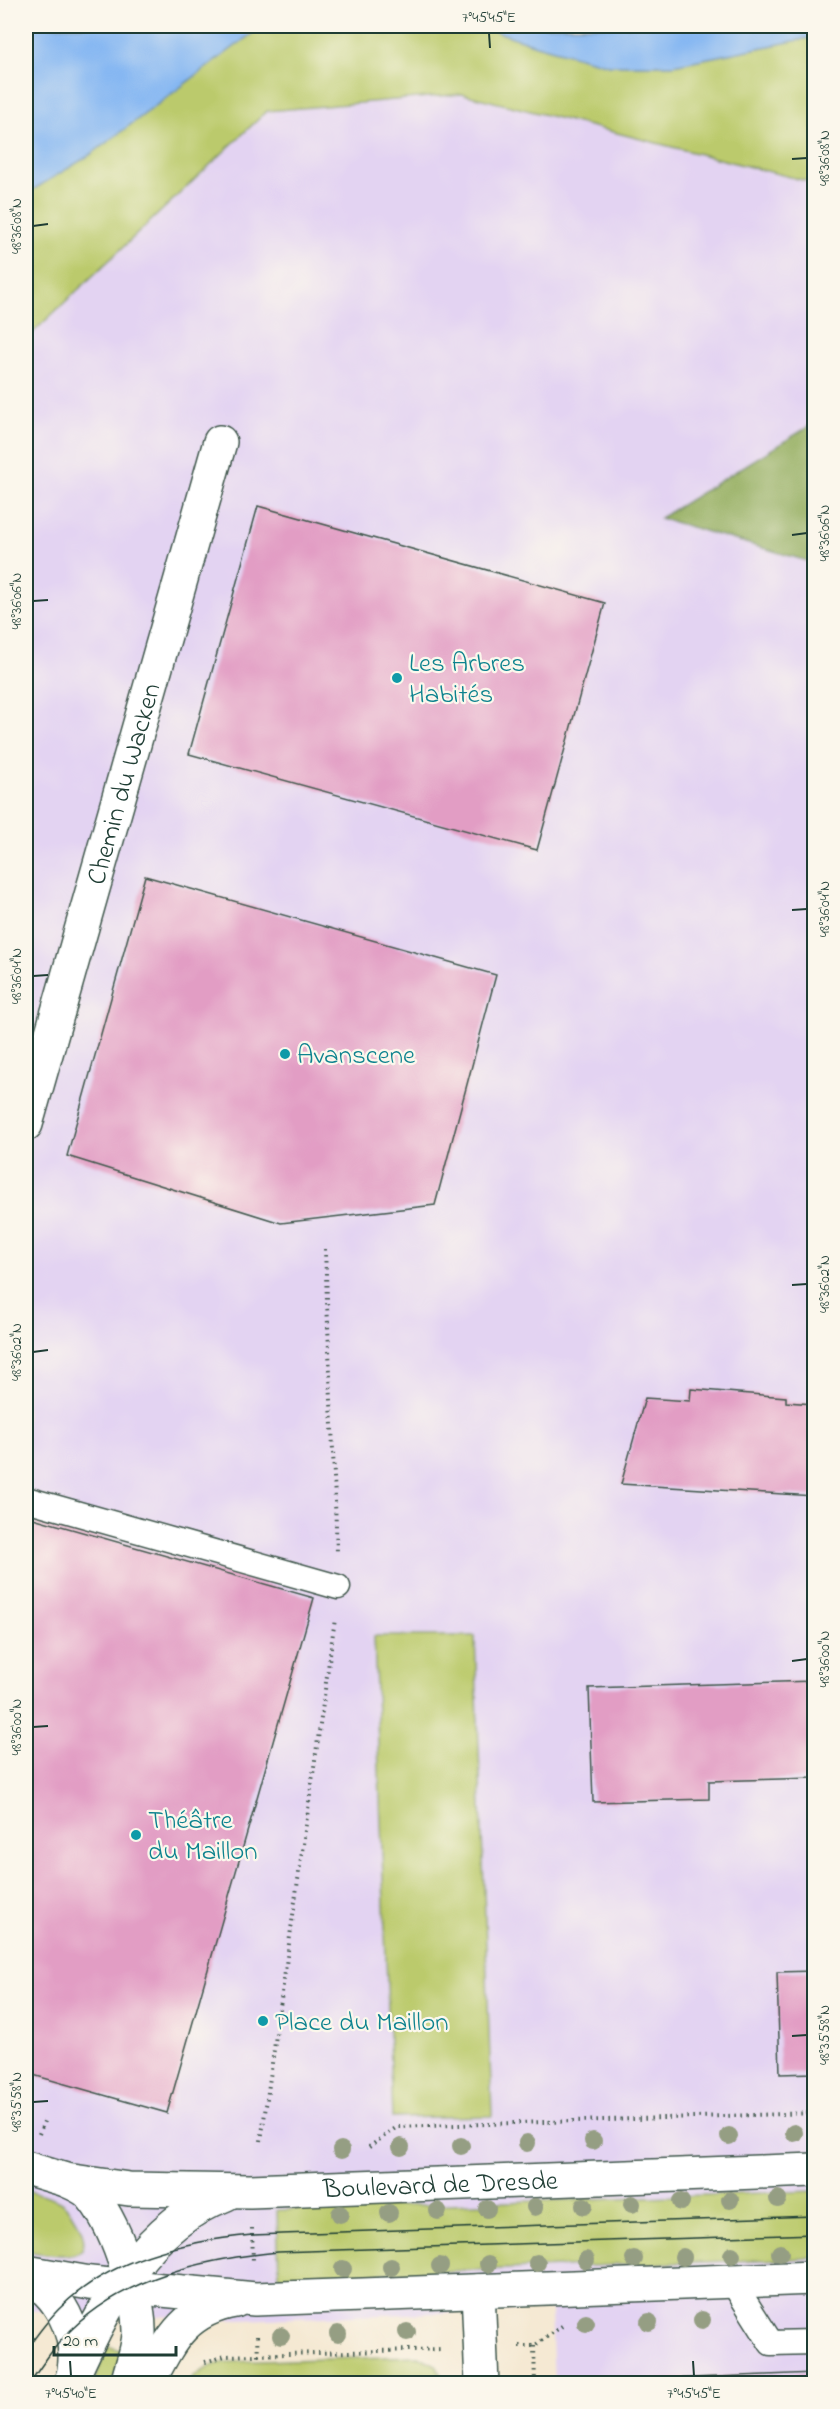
<svg xmlns="http://www.w3.org/2000/svg" width="840" height="2409" font-family="'Indie Flower',sans-serif">
<style>
.built{fill:#e3d3f2}
.green{fill:#bbca6c;stroke:#6d8450;stroke-width:1.5}
.forest{fill:#94ae60;stroke:#5a764a;stroke-width:1.5}
.water{fill:#86b7f2;stroke:#527a93;stroke-width:1.5}
.building{fill:#e29dc4}
.lines{fill:none;stroke-linecap:round;stroke-linejoin:round}
.service-casing{stroke:#3f574c;stroke-width:27}
.minor-casing{stroke:#3f574c;stroke-width:36}
.secondary-casing{stroke:#3f574c;stroke-width:36}
.path{stroke:#3f574c;stroke-width:4;stroke-dasharray:1.5 4.5;stroke-linecap:butt}
.service{stroke:#fff;stroke-width:24}
.minor{stroke:#fff;stroke-width:33}
.secondary{stroke:#fff;stroke-width:33}
.tram{stroke:#1f3d34;stroke-width:1.5}
.tree{fill:#959e83}
.ticks{fill:none;stroke:#1f3d34;stroke-width:2}
.culture-dot{fill:#0f9aa8;stroke:#fbf7ec;stroke-width:2}
.labels{text-anchor:middle;stroke-width:4.5;stroke-linejoin:round;paint-order:stroke}
.culture-label{font-size:27px;fill:#0d838f;stroke:#fbf7ec;text-anchor:start}
.street-label{font-size:27px;fill:#1f3d34;stroke:#fbf7ec}
.neatline{fill:none;stroke:#1f3d34;stroke-width:2}
.ticks-label{font-size:15px;text-anchor:middle;fill:#1f3d34}
</style>
<rect width="100%" height="100%" fill="#fbf7ec"/>
<filter id="ink" filterUnits="userSpaceOnUse"><feTurbulence type="fractalNoise" baseFrequency=".0167" numOctaves="2"/><feDisplacementMap in="SourceGraphic" scale="12" xChannelSelector="R" yChannelSelector="G"/><feConvolveMatrix kernelMatrix="1 2 1 2 8 2 1 2 1" color-interpolation-filters="sRGB"/></filter>
<filter id="wash" filterUnits="userSpaceOnUse"><feTurbulence type="fractalNoise" baseFrequency=".008" numOctaves="4" result="noise"/><feDisplacementMap in="SourceGraphic" scale="24" xChannelSelector="R" yChannelSelector="G"/><feGaussianBlur stdDeviation="1.35" result="paint"/><feColorMatrix in="noise" values="0 0 0 0 0 0 0 0 0 0 0 0 0 0 0 0 0 1.4 0 .05"/><feComposite in="paint" operator="in"/></filter>
<g filter="url(#wash)">
<rect width="100%" height="100%" fill="#f5e9d3"/>
<path class="built" d="M463,94L814,183V2383H554L551,2309L240,2320L26,2310V339L267,111Z"/>
<g class="green">
<path d="M262,26H480L536,45L610,65H673L814,37V183L463,94L267,111L26,339V194L90,155Z"/>
<path d="M374,1636H475L492,2116L392,2118Z"/>
<path d="M26,2190C38,2194 55,2196 65,2205C74,2212 94,2246 77,2253C66,2258 38,2253 26,2251Z"/>
<path d="M814,2191V2258L279,2277L277,2210Z"/>
<path d="M107,2346L123,2351L112,2383L94,2384Z"/>
<path d="M418,2356L436,2365L444,2383H189C199,2370 211,2364 227,2362Z"/>
</g>
<path class="forest" d="M814,423V563L660,518Z"/>
<g class="water">
<path d="M26,26H262L90,155L26,194Z"/>
<path d="M480,26H814V37L673,65H609L536,45Z"/>
</g>
<g id="blocks">
<g class="building">
<path d="M258,506L605,603L537,850L189,754Z"/>
<path d="M145,876L496,975L435,1205L281,1223L67,1156Z"/>
<path d="M691,1389L786,1397V1402L814,1404V1496L621,1484L645,1398L690,1401Z"/>
<path d="M26,1516L314,1598L167,2113L26,2073Z"/>
<path d="M814,1681V1778L709,1781V1799L593,1802L589,1688Z"/>
<path d="M814,1971V2073L780,2074L777,1972Z"/>
<path d="M814,2373V2384H594V2382Z"/>
</g>
</g>
</g>
<g filter="url(#ink)">
<use href="#blocks" fill-opacity="0" stroke="#3f574c" stroke-width="1.5"/>
<g class="lines">
<g class="service-casing">
<g id="service">
<path d="M26,1499L338,1587"/>
<path d="M732,2281L771,2343L814,2342"/>
</g>
</g>
<g class="minor-casing">
<g id="minor">
<path id="s1" d="M26,1124L220,442"/>
<path d="M478,2291L482,2384"/>
</g>
</g>
<g class="secondary-casing">
<g id="secondary">
<path id="s2" d="M26,2168L66,2180L129,2189L250,2191L814,2170"/>
<path d="M68,2181C75,2184 82,2187 88,2192C115,2220 140,2296 139,2334C138,2351 131,2367 127,2384"/>
<path d="M26,2272L90,2283L255,2299L814,2278"/>
<path d="M26,2276C59,2292 80,2333 74,2370"/>
<path d="M72,2378C105,2303 145,2225 226,2194"/>
<path d="M147,2384C170,2341 183,2310 235,2301"/>
</g>
</g>
<g class="path">
<path d="M325,1249L337,1552"/>
<path d="M39,2134L45,2119"/>
<path d="M261,2141L335,1619"/>
<path d="M369,2147L397,2127L814,2113"/>
<path d="M252,2228L253,2262"/>
<path d="M257,2336L258,2356"/>
<path d="M519,2346H534L562,2326"/>
<path d="M534,2346L535,2384"/>
<path d="M205,2362L225,2356L442,2349"/>
</g>
<use href="#service" class="service"/>
<use href="#minor" class="minor"/>
<use href="#secondary" class="secondary"/>
<g class="tram">
<path d="M26,2350C37,2335 47,2320 61,2307C110,2258 185,2241 252,2235L814,2216"/>
<path d="M29,2384C42,2365 55,2345 72,2329C127,2276 205,2259 278,2252L814,2234"/>
</g>
</g>
<g class="tree">
<circle cx="794" cy="2133" r="9"/>
<circle cx="729" cy="2136" r="9"/>
<circle cx="593" cy="2141" r="9"/>
<circle cx="527" cy="2143" r="9"/>
<circle cx="461" cy="2146" r="9"/>
<circle cx="401" cy="2147" r="9"/>
<circle cx="341" cy="2150" r="9"/>
<circle cx="778" cy="2199" r="9"/>
<circle cx="730" cy="2200" r="9"/>
<circle cx="681" cy="2202" r="9"/>
<circle cx="632" cy="2204" r="9"/>
<circle cx="584" cy="2206" r="9"/>
<circle cx="535" cy="2207" r="9"/>
<circle cx="487" cy="2209" r="9"/>
<circle cx="438" cy="2211" r="9"/>
<circle cx="389" cy="2213" r="9"/>
<circle cx="340" cy="2214" r="9"/>
<circle cx="780" cy="2253" r="9"/>
<circle cx="732" cy="2255" r="9"/>
<circle cx="683" cy="2257" r="9"/>
<circle cx="634" cy="2259" r="9"/>
<circle cx="586" cy="2260" r="9"/>
<circle cx="537" cy="2263" r="9"/>
<circle cx="488" cy="2264" r="9"/>
<circle cx="440" cy="2266" r="9"/>
<circle cx="391" cy="2267" r="9"/>
<circle cx="343" cy="2269" r="9"/>
<circle cx="702" cy="2320" r="9"/>
<circle cx="649" cy="2322" r="9"/>
<circle cx="586" cy="2323" r="9"/>
<circle cx="407" cy="2332" r="9"/>
<circle cx="338" cy="2334" r="9"/>
<circle cx="281" cy="2336" r="9"/>
</g>
</g>
<path class="ticks" d="M489,33L490,48M792,159L807,158M33,226L48,224M792,535L807,533M33,601L48,600M792,910L807,909M33,976L48,975M792,1285L807,1284M33,1352L48,1350M792,1661L807,1659M33,1727L48,1726M792,2036L807,2035M33,2102L48,2101M70,2361L71,2376M693,2361L694,2376"/>
<g class="culture-dot">
<circle cx="397" cy="678" r="6"/>
<circle cx="285" cy="1054" r="6"/>
<circle cx="136" cy="1835" r="6"/>
<circle cx="263" cy="2021" r="6"/>
</g>
<g class="labels">
<g class="culture-label">
<text x="409" y="671">Les Arbres<tspan x="409" dy="31">Habités</tspan></text>
<text x="297" y="1063">Avanscene</text>
<text x="148" y="1828">Théâtre<tspan x="148" dy="31">du Maillon</tspan></text>
<text x="275" y="2030">Place du Maillon</text>
</g>
<g class="street-label">
<text dy="9" stroke="none"><textPath href="#s1" startOffset="354">Chemin du Wacken</textPath></text>
<text dy="9" stroke="none"><textPath href="#s2" startOffset="417">Boulevard de Dresde</textPath></text>
</g>
</g>
<rect width="840" height="2409" fill="none" stroke="#fbf7ec" stroke-width="66"/>
<path d="M54 2346v9h122v-9" fill="none" stroke="#1f3d34" stroke-width="3"/>
<text x="63" y="2346" font-size="18" fill="#1f3d34" stroke="#fbf7ec" stroke-width="4.5" paint-order="stroke">20 m</text>
<rect x="33" y="33" width="774" height="2343" class="neatline"/>
<g class="ticks-label">
<text x="489" y="22">7°45'45"E</text>
<text transform="translate(824 158) rotate(-90)" y="5">48°36'08"N</text>
<text transform="translate(16 226) rotate(-90)" y="5">48°36'08"N</text>
<text transform="translate(824 533) rotate(-90)" y="5">48°36'06"N</text>
<text transform="translate(16 601) rotate(-90)" y="5">48°36'06"N</text>
<text transform="translate(824 909) rotate(-90)" y="5">48°36'04"N</text>
<text transform="translate(16 976) rotate(-90)" y="5">48°36'04"N</text>
<text transform="translate(824 1284) rotate(-90)" y="5">48°36'02"N</text>
<text transform="translate(16 1352) rotate(-90)" y="5">48°36'02"N</text>
<text transform="translate(824 1659) rotate(-90)" y="5">48°36'00"N</text>
<text transform="translate(16 1727) rotate(-90)" y="5">48°36'00"N</text>
<text transform="translate(824 2035) rotate(-90)" y="5">48°35'58"N</text>
<text transform="translate(16 2102) rotate(-90)" y="5">48°35'58"N</text>
<text x="71" y="2398">7°45'40"E</text>
<text x="694" y="2398">7°45'45"E</text>
</g>
</svg>
